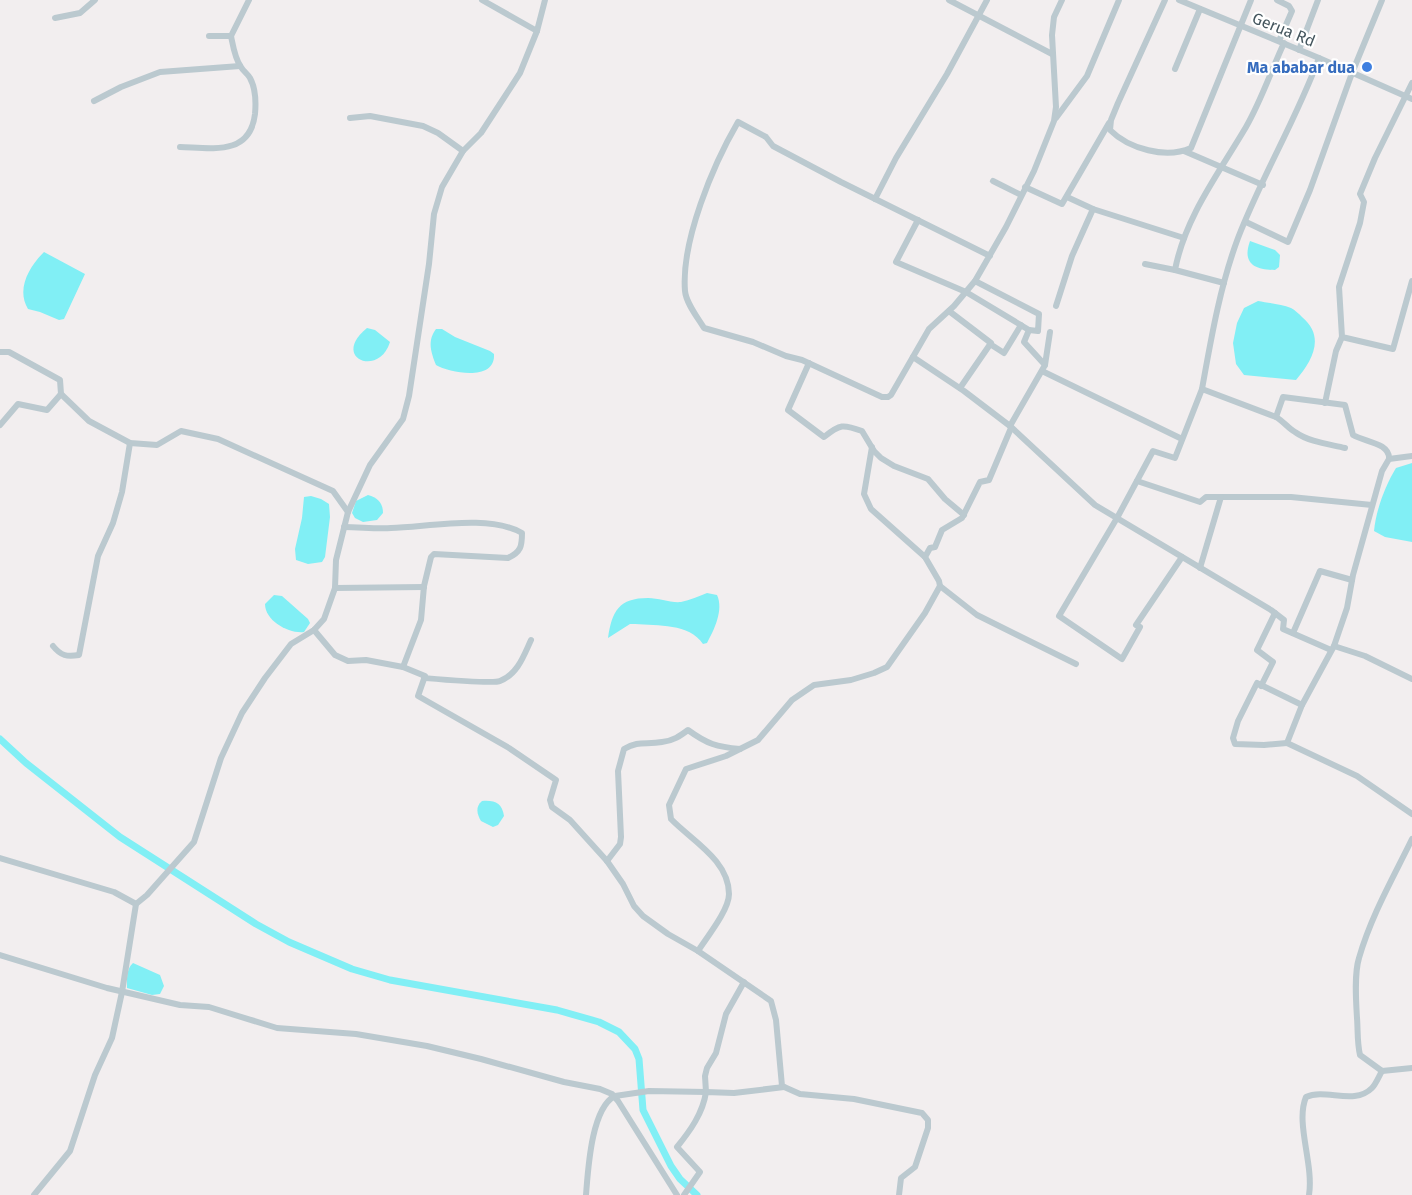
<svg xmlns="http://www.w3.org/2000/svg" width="1412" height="1195" font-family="'Fira Sans',sans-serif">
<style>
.water{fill:#81eff5}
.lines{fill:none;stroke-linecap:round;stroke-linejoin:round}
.canal{stroke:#81eff5;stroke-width:7}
.minor{stroke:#bbc9cf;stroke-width:6}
.shop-dot{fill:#3f7fe0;stroke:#fff;stroke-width:2}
.labels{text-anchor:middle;stroke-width:4.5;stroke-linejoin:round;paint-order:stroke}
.street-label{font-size:16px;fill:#45565e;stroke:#fff}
.shop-label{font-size:16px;font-weight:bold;fill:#366cbe;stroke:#fff;text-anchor:end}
</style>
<rect width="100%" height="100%" fill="#f2eeef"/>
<g class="water">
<path d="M1250,241L1275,250L1280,255L1279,267L1275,270C1254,270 1242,263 1250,241Z"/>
<path d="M44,252L85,274L64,319L59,320L40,312L28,309C16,289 29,267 44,252Z"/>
<path d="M1258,301C1268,303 1281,304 1291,308C1295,310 1299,314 1302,317C1326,337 1312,361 1296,380L1244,375L1236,364L1233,343L1237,323L1244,308Z"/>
<path d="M367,328L375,330L390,342C379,378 330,358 367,328Z"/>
<path d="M436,329H442L455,337L490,351L494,354C496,382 450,373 436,365C431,352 427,341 436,329Z"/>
<path d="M1412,463V542L1385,537L1374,531C1376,510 1385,486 1396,468Z"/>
<path d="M368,495C378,498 383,503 383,513L377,520L363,522L355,518L352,513L356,501Z"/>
<path d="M311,496L321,499L329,504L330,517L325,557L322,562L308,564L296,560L295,549L302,518L304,497Z"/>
<path d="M707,593L717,595C724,610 714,630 707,643L703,644C689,623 658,626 635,624H630L608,638C612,611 619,598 648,598C659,598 670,603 681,602C690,600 699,596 707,593Z"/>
<path d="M274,595L282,596L308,619L310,623L304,632C289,634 265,621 265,604Z"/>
<path d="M482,801C495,800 502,803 504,816L498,825L493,827L481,821C477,814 475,807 482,801Z"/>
<path d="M133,963L160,975L164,986L160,994L152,995L127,988C127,980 126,969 133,963Z"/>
</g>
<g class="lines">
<path class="canal" d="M0,739L26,763L120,837L256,924L289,942L352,969L390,980L557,1010L599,1022L619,1032L635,1049L639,1059L643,1110L671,1166L680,1179L697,1195"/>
<g class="minor">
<path d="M482,0L537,31"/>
<path d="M949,0L1052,54"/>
<path d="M1165,0L1118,103L1111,120L1110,130C1129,149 1166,159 1191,148L1251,0"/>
<path d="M1179,0L1319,58L1412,99"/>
<path d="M1277,0L1289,6L1292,11L1279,41"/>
<path d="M55,18L80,13L95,0"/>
<path d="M209,36H231L249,0"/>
<path d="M1299,50L1318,0"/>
<path d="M1175,69L1200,9"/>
<path d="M1412,83L1375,158L1360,194L1364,202L1360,223L1339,287L1342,337L1393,349L1412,281"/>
<path d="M94,101L121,87L160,72L240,66"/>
<path d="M350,118L370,116L423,126L438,133L463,151"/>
<path d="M1056,118L1087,76L1119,0"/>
<path d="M180,147C212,148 250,156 255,114C256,103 256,89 250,78C248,74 243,71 241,67C235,59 233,46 231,36"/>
<path d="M1184,151L1263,185"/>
<path d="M993,181L1021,195"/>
<path d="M1025,187L1062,204L1109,123"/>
<path d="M1067,197L1093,209L1184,238"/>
<path d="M875,199L896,158L947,74L987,0"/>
<path d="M918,220L896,262L966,292L1029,330L1024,342L1045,365L1010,426"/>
<path d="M1246,222L1288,242L1310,190L1352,73L1382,0"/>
<path d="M990,256L841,182L773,146L766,137L738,122C713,165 681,241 685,291C686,303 698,318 704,328L753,342L786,356L802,360L882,397H888L891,395L929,329L954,306L975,281L1006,227L1034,171L1054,121L1056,107L1052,35L1054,17L1062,0"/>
<path d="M1145,264L1175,270"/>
<path d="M975,281L1039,314L1038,331L1029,330"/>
<path d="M1224,283L1175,270C1185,217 1219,173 1246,127C1261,101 1271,71 1284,43"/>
<path d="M1056,306L1072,256L1093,209"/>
<path d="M949,311L991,343L960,388"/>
<path d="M990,344L1004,353L1021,325"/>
<path d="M0,352H9L60,380L61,394L89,421L130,443L157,445L181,431L218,439L333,491L348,512"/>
<path d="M913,357L964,391L1010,426L1095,505L1271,610L1284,620L1283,629L1331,650"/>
<path d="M809,363L788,410L824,437C840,424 843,424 862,431L874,451L881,458L894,466L928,479L945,499L964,515"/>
<path d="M1045,365L1050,332"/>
<path d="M1042,371L1182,439"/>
<path d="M1202,389C1211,339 1220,286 1238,238C1262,176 1296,120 1319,58"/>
<path d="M1325,403L1336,351L1342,337"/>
<path d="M1276,417C1284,422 1288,428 1295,432C1309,442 1328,444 1345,448"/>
<path d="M0,425L18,404L47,410L61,394"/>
<path d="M872,447L864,494L871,509L925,557"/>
<path d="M1412,456L1389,459L1382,471L1353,575L1347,608L1334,646L1302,705L1287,743L1357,776L1412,814"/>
<path d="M1137,481L1200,502L1206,497H1291L1372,505"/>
<path d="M344,527C360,527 376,529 391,528C428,527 489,514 522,533C522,546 521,552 508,558L434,554L431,557L424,586L421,620L403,667"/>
<path d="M1182,557L1136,625L1140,627L1122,659L1059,616L1117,518L1153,451L1175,458L1202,389L1276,417L1283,397L1345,405L1353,435C1365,442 1390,443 1389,459"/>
<path d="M1200,568L1221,497"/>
<path d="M940,586L977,615L1076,664"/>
<path d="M335,588L424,587"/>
<path d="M314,630L335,655L348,661L366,660L403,667L425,676L418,696L509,748L556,780L550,800L552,807L570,820L607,861L623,884L634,906L643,916L668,934L698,951C707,937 729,910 729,894C729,860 691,840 671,819L669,805L686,769L726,756L758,740L792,700L814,685L851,680L874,673L887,667L925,613L940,586L939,581L925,557L930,548L935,547L942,530L962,518L980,482L989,480L1011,428"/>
<path d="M1293,633L1320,571L1352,580"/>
<path d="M53,646C61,656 67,657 79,655L98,556L113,523L122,492L130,443"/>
<path d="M1334,646L1365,656L1412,679"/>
<path d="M424,678C436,679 494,684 500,681C518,674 524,655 531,640"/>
<path d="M1261,686L1273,662L1257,650L1275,613"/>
<path d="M1287,743L1264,745L1235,744L1233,738L1238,721L1257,683L1302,705"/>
<path d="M1412,839C1393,878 1371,916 1359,958C1354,974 1356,1001 1357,1018C1358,1031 1357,1042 1360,1055L1382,1071L1412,1068"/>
<path d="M0,858L114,892L136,904"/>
<path d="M607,861L620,844L621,837L618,771L624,749C639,740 646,745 662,742C673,741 680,736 688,730C707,744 717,747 740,749"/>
<path d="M698,951L771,1001L776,1020L782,1086L800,1094L854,1099L922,1113L928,1120V1128L915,1167L901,1178L899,1195"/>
<path d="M0,955L107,988L180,1005L209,1007L277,1028L356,1034L427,1046L481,1059L564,1082L600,1089L612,1094L618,1101L677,1195"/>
<path d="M34,1195L70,1151L95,1075L112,1038L122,992L136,904L147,895L194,842L221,758L242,713L265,678L291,644L314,630L324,619L335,588L336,560L348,512L370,465L403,419L409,396L429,264L434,214L442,187L463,151L481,133L520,73L537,31L545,0"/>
<path d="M586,1195C588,1171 591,1108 615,1096L649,1091L706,1092L705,1076L707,1068L716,1053L726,1014L744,982"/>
<path d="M684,1195L700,1172L677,1147C690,1131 703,1113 706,1092L734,1093L784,1087"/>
<path d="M1309,1195C1314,1164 1295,1123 1306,1097C1326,1088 1354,1106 1372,1088C1376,1084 1379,1076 1382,1071"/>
</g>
</g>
<circle class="shop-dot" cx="1367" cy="67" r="6"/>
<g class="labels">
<g class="street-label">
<text transform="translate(1284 29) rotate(22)" y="6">Gerua Rd</text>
</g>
<g class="shop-label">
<text x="1355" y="73">Ma ababar dua</text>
</g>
</g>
</svg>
